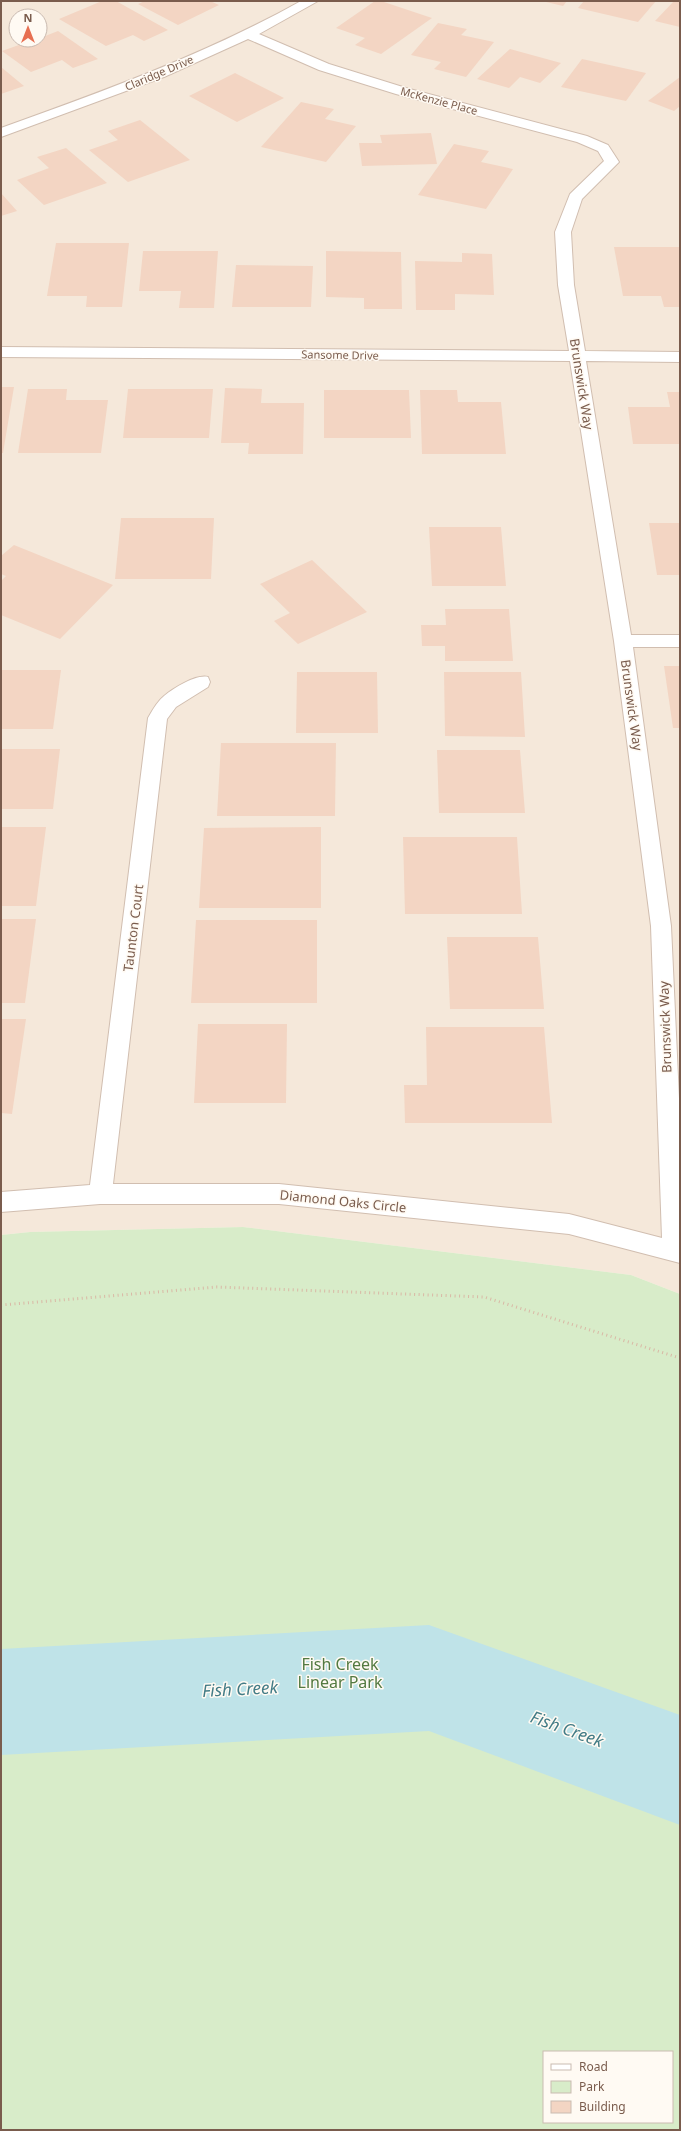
<svg xmlns="http://www.w3.org/2000/svg" width="681" height="2131" font-family="'Noto Sans',sans-serif">
<style>
.residential{fill:#f5e8da;fill-rule:evenodd}
.green{fill:#d8ecc9;fill-rule:evenodd}
.lines{fill:none;stroke-linecap:round;stroke-linejoin:round}
.river{fill:#bfe3e8;fill-rule:evenodd}
.building{fill:#f3d5c3}
.minor-casing{stroke:#d1beb0;stroke-width:2}
.path{stroke:#d9b8a5;stroke-width:3;stroke-dasharray:1 3.5;stroke-linecap:butt}
.minor{fill:#fff;fill-rule:evenodd}
.labels{text-anchor:middle;stroke-width:3;stroke-linejoin:round;paint-order:stroke}
.far-street-label{font-size:11px;fill:#7a5c4d;stroke:#fffaf3}
.street-label{font-size:13px;fill:#7a5c4d;stroke:#fffaf3}
.near-park-label{font-size:16px;fill:#537a41;stroke:#fffaf3}
.near-water-label{font-size:17px;font-style:italic;fill:#437c86;stroke:#fffaf3}
</style>
<rect width="100%" height="100%" fill="#fdf6ec"/>
<path class="residential" d="M1,1H680V1294L631,1275L243,1227L30,1232L1,1235ZM16,16H40V40H16Z"/>
<path class="green" d="M243,1227L631,1275L680,1294V2130H1V1235L30,1232ZM544,2052H672V2122H544Z"/>
<g class="lines">
<path class="river" d="M429,1625L680,1715V1825L429,1731L1,1755V1649Z"/>
</g>
<g class="building">
<path d="M102,1H116L168,30L144,41L133,35L106,46L59,19Z"/>
<path d="M145,1H210L219,5L178,25L138,4Z"/>
<path d="M375,1H381L432,18L381,54L355,45L365,38L336,28Z"/>
<path d="M542,1H567L563,6Z"/>
<path d="M584,1H656L638,22L578,8Z"/>
<path d="M674,1H680V27L655,21Z"/>
<path d="M438,23L467,29L461,35L494,42L466,77L434,69L441,62L411,55Z"/>
<path d="M58,31L98,59L73,68L62,60L31,72L2,51L33,40H40V38Z"/>
<path d="M510,49L561,63L540,83L520,77L509,88L477,79Z"/>
<path d="M582,59L646,73L626,101L561,87Z"/>
<path d="M1,67L24,86L1,94Z"/>
<path d="M235,73L284,98L237,122L189,96Z"/>
<path d="M680,77V106L674,111L648,101Z"/>
<path d="M301,102L334,109L325,119L356,126L326,162L261,147Z"/>
<path d="M140,120L190,160L128,182L89,150L118,140L108,131Z"/>
<path d="M431,133L437,164L362,166L359,143H382L380,135Z"/>
<path d="M454,144L489,151L481,162L513,169L486,209L418,195Z"/>
<path d="M66,148L107,183L44,205L17,180L49,168L37,157Z"/>
<path d="M1,193L17,211L1,216Z"/>
<path d="M56,243H129L122,307H86L87,296H47Z"/>
<path d="M614,247H680V307H664L661,296H623Z"/>
<path d="M143,251H218L214,308H179L181,291H139Z"/>
<path d="M326,251L401,252L402,309H364V298L326,297Z"/>
<path d="M462,253L492,254L494,295L455,294V310H416L415,261L462,262Z"/>
<path d="M236,265L313,266L311,307H232Z"/>
<path d="M1,387H14L3,453H1Z"/>
<path d="M225,388L262,389L261,403H304L303,454H248L249,443H221Z"/>
<path d="M28,389H67L66,400H108L101,453H18Z"/>
<path d="M128,389H213L209,438H123Z"/>
<path d="M324,390H409L411,438H324Z"/>
<path d="M420,390H457L458,402H501L506,454H422Z"/>
<path d="M667,392H680V444H633L628,407H670Z"/>
<path d="M121,518H214L211,579H115Z"/>
<path d="M649,523H680V575H657Z"/>
<path d="M429,527H501L506,586H432Z"/>
<path d="M14,545L113,585L60,639L1,615V581L6,576L1,574V556Z"/>
<path d="M312,560L367,612L298,644L274,621L290,613L260,584Z"/>
<path d="M445,609H509L513,661H445V646H422L421,625H446Z"/>
<path d="M664,666H680V728H673Z"/>
<path d="M1,670H61L53,729H1Z"/>
<path d="M297,672H377L378,733H296Z"/>
<path d="M444,672H521L525,737L445,736Z"/>
<path d="M221,743H336L335,816H217Z"/>
<path d="M1,749H60L53,809H1Z"/>
<path d="M437,750H520L525,813H439Z"/>
<path d="M1,827H46L36,906H1Z"/>
<path d="M321,827V908H199L204,828Z"/>
<path d="M403,837H517L522,914H405Z"/>
<path d="M1,919H36L25,1003H1Z"/>
<path d="M196,920H317V1003H191Z"/>
<path d="M447,937H538L544,1009H450Z"/>
<path d="M1,1019H26L12,1114L1,1113Z"/>
<path d="M198,1024H287L286,1103H194Z"/>
<path d="M426,1027H544L552,1123H405L404,1085H427Z"/>
</g>
<g class="lines">
<g class="minor-casing">
<path id="minor" d="M301,1H318L259,34L329,64L406,88L587,136L608,145L619,162L582,199L571,232L574,285L585,351L680,352V362L586,361L631,635H680V647H633L671,926L680,1120V1263L569,1234L279,1204H100L1,1212V1192L90,1185L148,718C152,711 157,702 163,697C172,689 196,674 208,677L210,682L208,687L176,707L167,719L113,1184H279L569,1214L662,1238L651,926L614,641L570,361L1,357V347L569,351L558,285L555,232L570,194L604,161L598,151L577,142L396,94L319,70L248,39L164,77L1,137V128C104,91 206,54 301,1Z"/>
</g>
<path class="path" d="M1,1305L217,1287L484,1297L680,1358"/>
<use href="#minor" class="minor"/>
</g>
<g class="labels">
<g class="far-street-label">
<text transform="translate(159 73) rotate(-23)" y="4">Claridge Drive</text>
<text transform="translate(439 101) rotate(15)" y="4">McKenzie Place</text>
<text transform="translate(340 355) rotate(1)" y="4">Sansome Drive</text>
</g>
<g class="street-label">
<text transform="translate(582 384) rotate(81)" y="5">Brunswick Way</text>
<text transform="translate(632 705) rotate(82)" y="5">Brunswick Way</text>
<text transform="translate(133 928) rotate(-83)" y="5">Taunton Court</text>
<text transform="translate(665 1027) rotate(-92)" y="5">Brunswick Way</text>
<text transform="translate(343 1201) rotate(6)" y="5">Diamond Oaks Circle</text>
</g>
<g class="near-park-label">
<text x="340" y="1670">Fish Creek<tspan x="340" dy="18">Linear Park</tspan></text>
</g>
<g class="near-water-label">
<text transform="translate(240 1689) rotate(-3)" y="6">Fish Creek</text>
<text transform="translate(567 1729) rotate(20)" y="6">Fish Creek</text>
</g>
</g>
<rect width="681" height="2131" fill="none" stroke="#7a5c4d" stroke-width="4"/>
<rect x="543" y="2051" width="130" height="72" fill="#fffaf3" stroke="#cabbb1"/>
<rect x="551" y="2064" width="20" height="6" fill="#ffffff" stroke="#cabbb1"/>
<text x="579" y="2071" font-size="12" fill="#7a5c4d">Road</text>
<rect x="551" y="2081" width="20" height="12" fill="#d8ecc9" stroke="#cabbb1"/>
<text x="579" y="2091" font-size="12" fill="#7a5c4d">Park</text>
<rect x="551" y="2101" width="20" height="12" fill="#f3d5c3" stroke="#cabbb1"/>
<text x="579" y="2111" font-size="12" fill="#7a5c4d">Building</text>
<g transform="translate(28 28)"><circle r="19" fill="#fffaf3" stroke="#cabbb1"/>
<path d="M0-3L7 15L0 10L-7 15Z" fill="#e76f51"/>
<text y="-6" font-size="11" font-weight="bold" text-anchor="middle" fill="#7a5c4d">N</text>
</g>
</svg>
